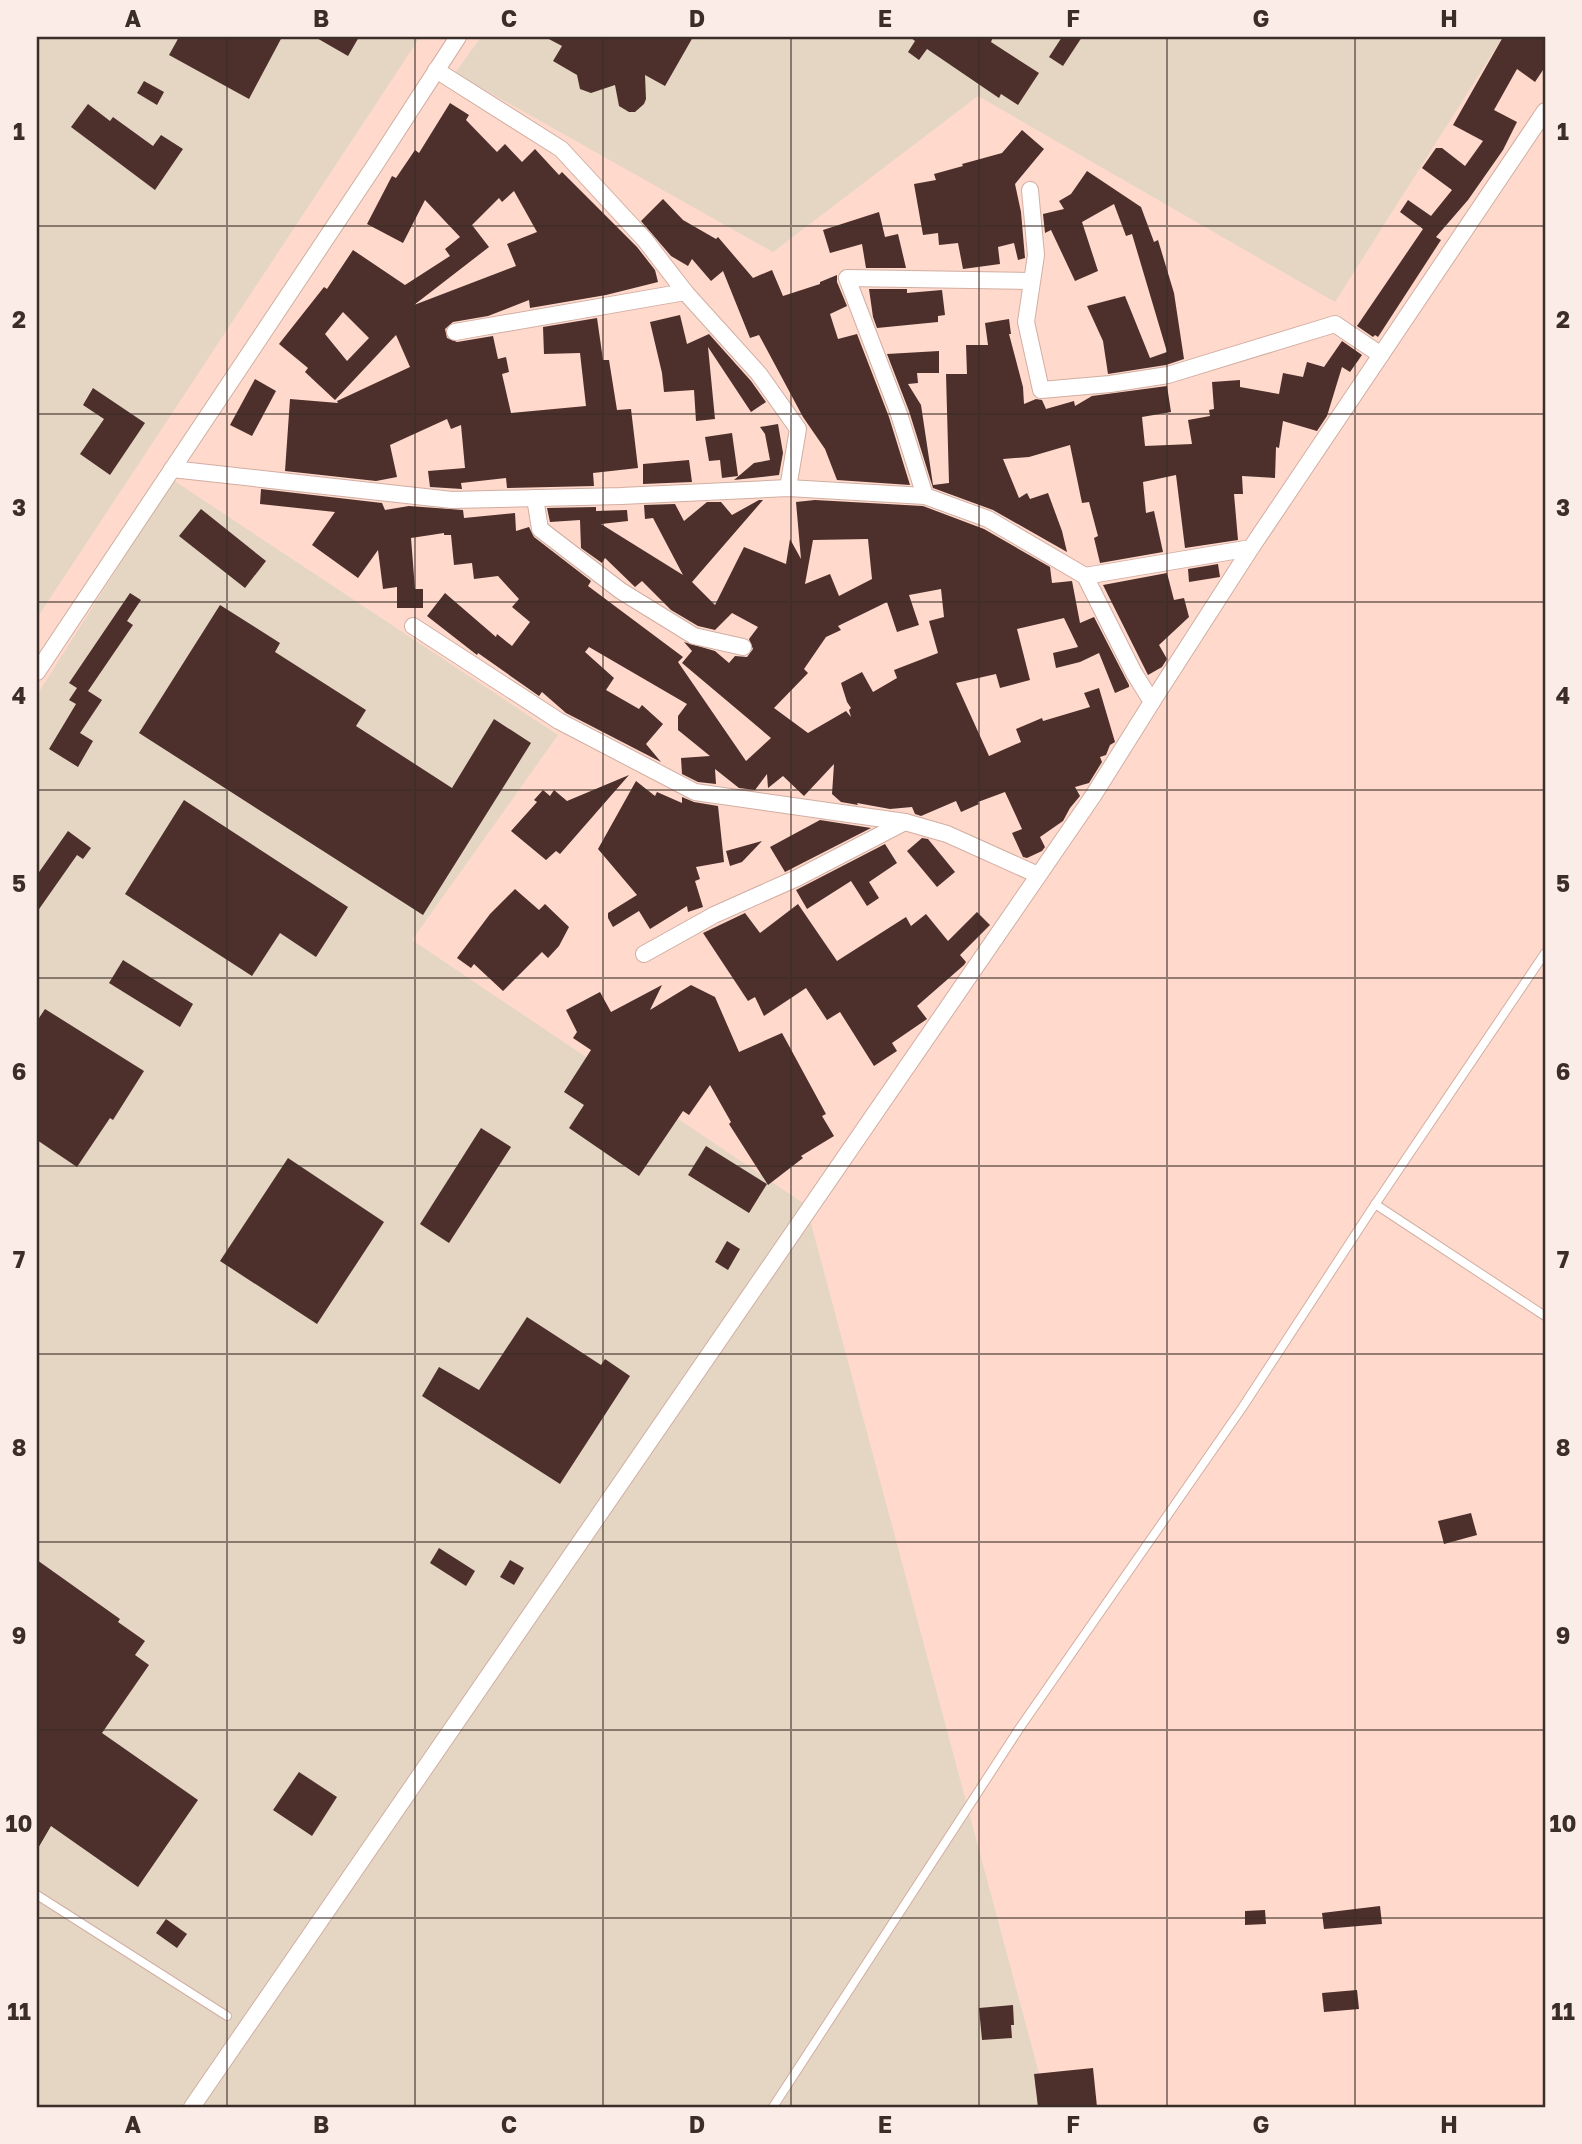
<svg xmlns="http://www.w3.org/2000/svg" width="1582" height="2144" font-family="'Golos Text',sans-serif">
<style>
.industrial{fill:#e5d6c4}
.building{fill:#4d2f2c;fill-rule:evenodd}
.lines{fill:none;stroke-linecap:round;stroke-linejoin:round}
.lane-casing{stroke:#d2aea2;stroke-width:10}
.street-casing{stroke:#d2aea2;stroke-width:18}
.lane{stroke:#fff;stroke-width:8}
.street{stroke:#fff;stroke-width:16}
.grid{fill:none;stroke:#3b2d28;stroke-width:2;stroke-opacity:0.55}
.neatline{fill:none;stroke:#3b2d28;stroke-width:2.5}
.grid-label{font-size:23px;text-anchor:middle;font-weight:bold;fill:#3b2d28}
</style>
<rect width="100%" height="100%" fill="#fed9cc"/>
<g class="industrial">
<path d="M37,37H420L37,618Z"/>
<path d="M481,37H1503L1335,302L978,96L773,252L455,73Z"/>
<path d="M173,480L558,735L412,940L806,1205L1048,2107H37V695Z"/>
</g>
<g class="building">
<path d="M179,37H282L249,99L169,55Z"/>
<path d="M315,37H359L348,56Z"/>
<path d="M545,37H693L665,86L645,75L646,99L644,104L635,112H629L619,106L615,85L591,93L580,89L577,75L553,61L562,46Z"/>
<path d="M910,37H993L991,42L1039,73L1018,105L1001,94L999,98L927,49L919,60L908,52L915,41Z"/>
<path d="M1062,37H1082L1063,66L1049,57Z"/>
<path d="M1503,37H1545V67L1535,82L1517,69L1494,110L1517,122L1503,150L1468,200L1436,237L1441,240L1378,337L1375,335L1373,337L1357,326L1423,229L1400,212L1408,200L1431,216L1452,190L1422,168L1436,148H1442L1465,166L1483,141L1453,125Z"/>
<path d="M144,81L164,92L157,105L137,93Z"/>
<path d="M450,103L469,115L466,120L497,152L505,144L522,162L535,149L559,175L562,172L637,247L655,270L658,282L606,295L530,308L529,300L488,316L453,322L445,329L447,338L457,342L493,336L498,359L506,357L509,372L502,374L511,413L586,406L580,353L544,354L543,327L597,318L603,360H609L617,410L631,409L638,468L593,473L594,486L507,488L506,478L461,483L462,489L430,487L428,471L465,468L461,425L451,429L447,419L390,445L397,477L376,481L285,471L290,399L338,403L337,401L410,367L396,335L335,400L305,372L308,368L279,344L324,287L327,289L353,250L405,285L450,256L445,249L460,237L425,200L403,243L367,224L392,176L396,178L415,150L419,153ZM514,191L537,232L507,244L516,266L414,305L489,247L472,225L499,198L502,202ZM343,312L369,338L347,361L325,334Z"/>
<path d="M88,104L110,121L113,117L153,146L161,135L183,149L155,190L71,127Z"/>
<path d="M1022,130L1044,149L1015,184L1021,212L1025,258L1018,260L1014,243L998,247L1000,264L963,269L958,243L939,245L938,233L923,235L914,184L936,180L934,174L963,166L962,164L1002,153Z"/>
<path d="M1087,171L1141,207L1154,242L1158,240L1174,293L1184,359L1166,365L1108,374L1103,341L1087,306L1125,296L1150,358L1167,352L1132,234L1126,236L1114,204L1082,222L1098,271L1075,281L1051,230L1045,233L1043,214L1064,209L1059,201L1071,194Z"/>
<path d="M663,199L683,220L716,239L718,237L753,278L772,270L783,296L820,284V282L837,275V282L847,306L830,314L838,339L857,334L889,417L910,485L837,480L825,449L803,417L759,335L750,338L723,271L711,281L692,259L688,266L671,256L641,221Z"/>
<path d="M879,212L885,237L898,234L906,268H866L862,244L830,253L823,230Z"/>
<path d="M869,289H907V293L942,290L945,315L938,316V322L877,328L873,317Z"/>
<path d="M680,315L687,344L709,334L751,381L766,402L751,412L708,347L715,419L696,421L694,390L664,392L662,373L650,322Z"/>
<path d="M1009,319L1011,334H1009L1023,387L1024,404L1036,399L1042,400L1046,409L1074,401L1075,406L1092,396L1167,386L1171,412L1142,417L1145,446L1192,444L1188,420L1210,416L1209,410L1214,409L1212,382L1240,380V387L1279,394L1283,373L1303,377L1307,362L1324,367L1342,341L1362,355L1350,372L1342,367L1327,416L1317,431L1283,421L1279,448L1276,447L1275,478L1242,476L1243,494H1234L1238,540L1185,548L1176,475L1143,482L1146,513L1154,511L1163,552L1100,563L1094,538L1098,536L1089,502L1082,503L1070,445L1029,457L1003,459L1019,498L1027,493L1030,499L1048,493L1062,531L1067,552L993,510L933,488L909,411L887,354L939,351V373H917L918,383L908,384L921,405L933,485L949,483L946,374H967L966,345H988L985,323Z"/>
<path d="M255,379L276,391L252,436L230,425Z"/>
<path d="M93,388L145,423L110,475L80,454L104,419L83,405Z"/>
<path d="M778,424L783,453L779,475L734,480L754,463L770,460L765,434L760,427Z"/>
<path d="M732,433L738,476L722,478L720,460L709,461L705,437Z"/>
<path d="M689,460L692,482L643,484V464Z"/>
<path d="M261,489L382,503L385,510L409,506L463,510L464,518L515,513L516,531L529,527L534,537L591,581L588,586L683,657L678,662L746,761L771,738L682,663L692,651L684,642L715,651L729,663L735,656L747,657L753,649L749,639L758,627L732,613L715,630L698,626L671,610L642,581L635,587L605,558L602,563L581,548L580,520L550,522L547,508L596,507V511L627,510L628,521L601,524L683,575L653,518L645,519L644,505L675,504L684,521L707,502H721L732,515L759,500H763L692,582L715,605L744,547L786,564L790,539L801,559L796,502L815,500L923,506L984,529L1050,567L1052,583L1072,581L1080,623L1094,617L1129,685V687L1115,693L1099,653L1080,662L1056,668L1053,653L1078,647L1064,618L1017,629L1030,680L1000,688L996,674L956,683L989,756L1021,742L1016,729L1042,718L1043,721L1090,707L1084,693L1099,688L1115,742L1110,745L1106,755L1100,757L1102,762L1089,783L1075,787L1080,796L1070,808L1063,821L1040,837L1045,847L1042,851L1027,858L1023,857L1012,833L1022,829L1005,792L978,802L979,804L961,812L956,801L921,816L915,814L912,807L890,809L857,803L858,805L841,802L832,794L834,764L804,796L783,776L768,788L767,774L755,790L739,788L715,769L716,784L698,782L682,774L681,758L710,756L678,730V716L687,704L589,647L585,652L614,678L606,690L639,709L642,705L663,724L646,744L661,762L566,713L542,692L539,696L478,653L477,655L427,616L445,593L496,637L497,634L512,646L530,622L512,607L519,599L498,576L474,579L472,563L454,565L451,535H444V533L411,538L415,589H423V608H397V587L383,589L378,550L358,578L312,545L335,512L260,504ZM868,539L872,579L839,596L830,574L805,584L813,540ZM941,589L944,617L929,621L938,653L894,670L897,678L873,692L862,672L841,683L847,702L851,708L849,710L851,717L846,711L808,733L774,708L808,673L804,669L826,637L841,630L838,626L887,602L897,632L919,625L909,595Z"/>
<path d="M201,509L266,561L245,588L179,536Z"/>
<path d="M1218,564L1220,577L1189,582L1188,569Z"/>
<path d="M1167,573L1174,600L1184,598L1189,617L1159,645L1167,659L1162,667L1148,675L1103,585Z"/>
<path d="M130,593L141,600L127,621L133,625L88,691L102,700L80,733L93,741L78,767L49,749L76,704L69,700L77,688L69,683Z"/>
<path d="M220,605L280,643L275,652L366,710L356,726L452,788L494,719L531,743L423,915L139,733Z"/>
<path d="M629,775L560,854L556,851L546,860L511,831L537,802L534,800L543,790L550,796L554,790L567,801Z"/>
<path d="M636,781L655,796L657,792L682,803V797L694,802L718,806L724,862L696,867L700,879L695,881L703,907L688,912L687,906L650,929L639,911L613,927L608,918V913L637,895L598,849Z"/>
<path d="M184,800L348,907L316,957L280,933L252,976L125,894Z"/>
<path d="M820,820L871,828L785,872L770,847Z"/>
<path d="M68,831L91,848L83,859L77,855L37,912V875Z"/>
<path d="M922,838L928,839L955,872L937,887L907,851Z"/>
<path d="M762,841L742,862L730,866L726,851Z"/>
<path d="M885,844L897,863L869,882L879,898L867,906L851,881L807,909L796,890Z"/>
<path d="M515,889L539,910L545,904L569,927L559,946L548,958L542,952L503,991L474,964L471,968L457,958L490,914Z"/>
<path d="M798,904L837,961L906,917L911,926L926,914L948,941L977,912L990,925L960,955L966,962L964,965L917,1006L927,1019L892,1043L897,1051L874,1066L840,1012L827,1020L806,988L764,1016L755,997L748,1001L703,933L745,913L760,933Z"/>
<path d="M123,960L193,1004L180,1027L109,983Z"/>
<path d="M662,985L650,1010L691,985L715,997L739,1052L782,1033L826,1114L822,1116L834,1136L801,1156L803,1158L768,1185L729,1124L731,1122L710,1085L689,1115L683,1111L639,1176L569,1128L584,1105L564,1092L591,1050L573,1038L577,1032L566,1010L600,992L611,1012Z"/>
<path d="M45,1009L144,1071L113,1120L110,1118L77,1167L37,1140V1021Z"/>
<path d="M481,1128L511,1147L449,1243L420,1224Z"/>
<path d="M706,1146L767,1184L749,1213L688,1175Z"/>
<path d="M288,1158L384,1222L317,1324L220,1261Z"/>
<path d="M727,1241L740,1249L728,1270L715,1262Z"/>
<path d="M527,1317L601,1365L605,1359L630,1376L560,1484L422,1396L439,1367L479,1390Z"/>
<path d="M1471,1513L1477,1535L1444,1544L1438,1521Z"/>
<path d="M439,1548L475,1571L466,1586L430,1563Z"/>
<path d="M37,1560L120,1619L118,1622L145,1641L135,1655L149,1665L102,1733L198,1800L138,1887L51,1826L37,1850Z"/>
<path d="M510,1560L524,1568L514,1585L500,1577Z"/>
<path d="M299,1772L337,1797L312,1836L273,1810Z"/>
<path d="M1380,1906L1382,1924L1324,1929L1322,1913Z"/>
<path d="M1265,1910L1266,1924L1245,1925V1911Z"/>
<path d="M166,1919L187,1934L177,1948L156,1933Z"/>
<path d="M1357,1990L1359,2009L1324,2012L1322,1993Z"/>
<path d="M1013,2005L1014,2025H1011L1012,2038L982,2040L979,2008Z"/>
<path d="M1093,2068L1097,2107H1038L1034,2074Z"/>
</g>
<g class="lines">
<g class="lane-casing">
<g id="lane">
<path d="M1375,1204L1545,1316"/>
<path d="M37,1895L227,2016"/>
<path d="M773,2107L1019,1729L1242,1408L1370,1212L1545,953"/>
</g>
</g>
<g class="street-casing">
<g id="street">
<path d="M436,70L561,149L645,240L685,292L759,374L798,429L788,488"/>
<path d="M1030,190L1036,255L1026,322L1041,390L1110,384L1168,375L1335,324L1381,355"/>
<path d="M455,332L685,292"/>
<path d="M172,469L452,500L621,496L788,488L925,496L988,519L1085,576L1134,673L1152,702L1093,796L192,2107"/>
<path d="M925,496L899,414L847,278L1031,281"/>
<path d="M535,498L540,529L621,591L694,636L743,647"/>
<path d="M1085,576L1251,548L1545,111"/>
<path d="M413,626L559,721L695,792L905,822L947,834L1038,875"/>
<path d="M37,672L375,165L458,37"/>
<path d="M1152,702L1251,548"/>
<path d="M644,954L714,915L797,878L905,822"/>
</g>
</g>
<use href="#lane" class="lane"/>
<use href="#street" class="street"/>
</g>
<path class="grid" d="M227,37V2107M415,37V2107M603,37V2107M791,37V2107M979,37V2107M1167,37V2107M1355,37V2107M37,226H1545M37,414H1545M37,602H1545M37,790H1545M37,978H1545M37,1166H1545M37,1354H1545M37,1542H1545M37,1730H1545M37,1918H1545"/>
<rect width="1582" height="2144" fill="none" stroke="#fbece7" stroke-width="77"/>
<rect x="38" y="38" width="1506" height="2068" class="neatline"/>
<g class="grid-label">
<text x="133" y="27">A</text>
<text x="321" y="27">B</text>
<text x="509" y="27">C</text>
<text x="697" y="27">D</text>
<text x="885" y="27">E</text>
<text x="1073" y="27">F</text>
<text x="1261" y="27">G</text>
<text x="1449" y="27">H</text>
<text x="19" y="140">1</text>
<text x="1563" y="140">1</text>
<text x="19" y="328">2</text>
<text x="1563" y="328">2</text>
<text x="19" y="516">3</text>
<text x="1563" y="516">3</text>
<text x="19" y="704">4</text>
<text x="1563" y="704">4</text>
<text x="19" y="892">5</text>
<text x="1563" y="892">5</text>
<text x="19" y="1080">6</text>
<text x="1563" y="1080">6</text>
<text x="19" y="1268">7</text>
<text x="1563" y="1268">7</text>
<text x="19" y="1456">8</text>
<text x="1563" y="1456">8</text>
<text x="19" y="1644">9</text>
<text x="1563" y="1644">9</text>
<text x="19" y="1832">10</text>
<text x="1563" y="1832">10</text>
<text x="19" y="2020">11</text>
<text x="1563" y="2020">11</text>
<text x="133" y="2133">A</text>
<text x="321" y="2133">B</text>
<text x="509" y="2133">C</text>
<text x="697" y="2133">D</text>
<text x="885" y="2133">E</text>
<text x="1073" y="2133">F</text>
<text x="1261" y="2133">G</text>
<text x="1449" y="2133">H</text>
</g>
</svg>
